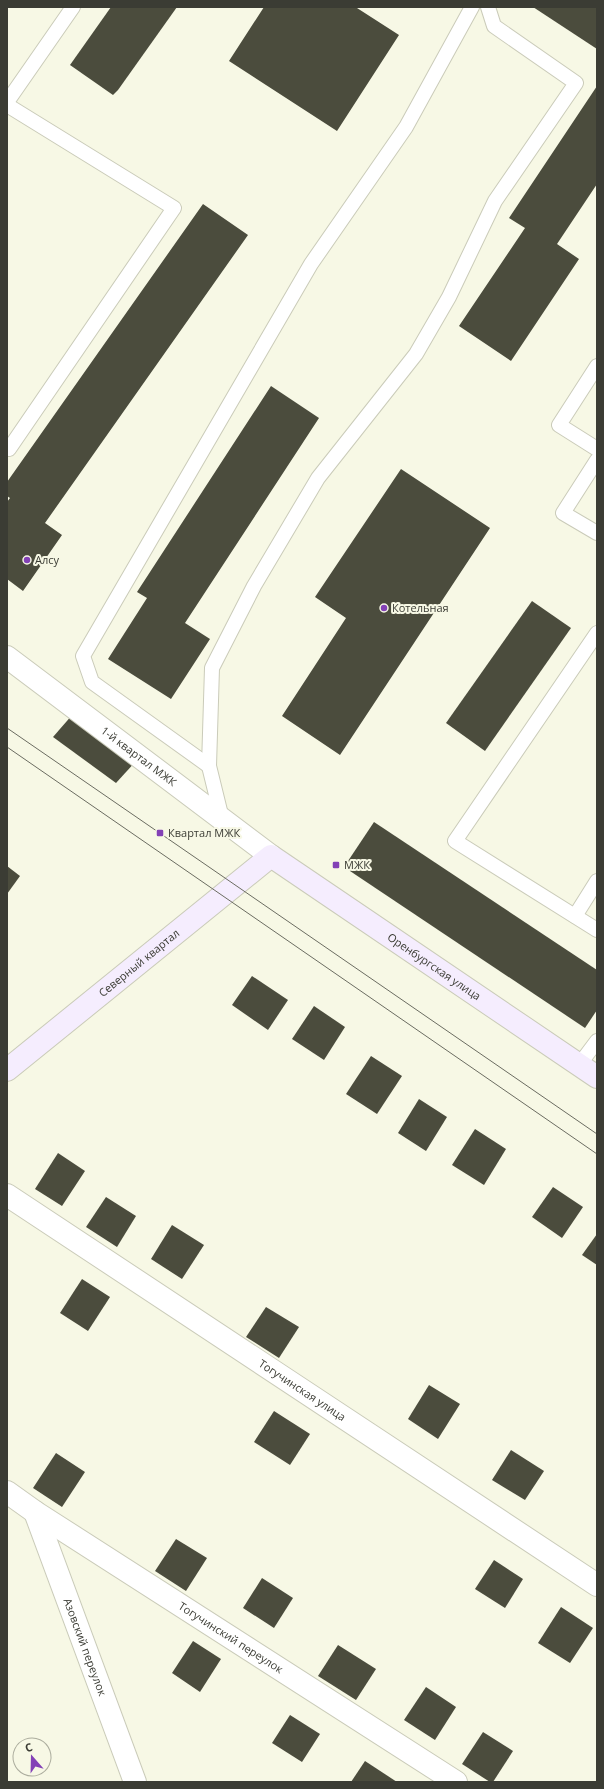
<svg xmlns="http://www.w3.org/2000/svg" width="604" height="1789" viewBox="0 0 604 1789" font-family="'Open Sans',sans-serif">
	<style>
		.building { fill: #4b4c3d }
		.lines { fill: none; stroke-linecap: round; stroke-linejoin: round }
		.lane-casing { stroke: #cacbb9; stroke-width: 16 }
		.street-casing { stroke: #cacbb9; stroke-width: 24 }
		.secondary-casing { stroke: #cacbb9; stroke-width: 24 }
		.lane { stroke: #fff; stroke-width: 14 }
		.street { stroke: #fff; stroke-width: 22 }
		.secondary { stroke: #f5edfe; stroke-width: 22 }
		.tram { stroke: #6b6c61; stroke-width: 1 }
		.poi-dot { fill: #8341b6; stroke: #f7f8e5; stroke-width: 1.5 }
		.labels { text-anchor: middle; stroke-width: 4; stroke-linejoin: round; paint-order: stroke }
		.poi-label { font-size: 11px; fill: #3b3c34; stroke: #f7f8e5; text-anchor: start }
		.street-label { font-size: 11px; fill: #3b3c34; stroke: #f7f8e5 }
	</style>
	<rect width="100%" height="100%" fill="#f7f8e5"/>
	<g class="building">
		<polygon points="111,7 177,7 118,90 113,95 70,65"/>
		<polygon points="264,7 358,7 357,8 399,35 337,131 229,61"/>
		<polygon points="533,7 597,7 597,49"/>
		<polygon points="597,86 597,184 557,244 579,259 511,361 459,326 525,228 509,218"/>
		<polygon points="203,204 248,235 45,523 62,535 23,591 7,579 7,502 10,498 7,496 7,482"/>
		<polygon points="271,386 319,418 185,623 210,639 171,699 108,659 147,598 137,592"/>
		<polygon points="401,469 490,528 340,755 282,716 346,618 315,597"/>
		<polygon points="532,601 571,628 485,751 446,723"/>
		<polygon points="73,714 137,760 116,783 53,737"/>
		<polygon points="374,822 597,970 597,1010 585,1028 344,867"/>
		<polygon points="7,866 20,876 7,894"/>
		<polygon points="252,976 288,1000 268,1030 232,1005"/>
		<polygon points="314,1006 345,1027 324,1060 292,1039"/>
		<polygon points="371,1056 402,1076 377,1114 346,1094"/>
		<polygon points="419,1099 447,1117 426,1151 398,1133"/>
		<polygon points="475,1129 506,1149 484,1185 452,1165"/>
		<polygon points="58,1153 85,1171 62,1206 35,1189"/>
		<polygon points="553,1187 583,1207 562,1238 532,1217"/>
		<polygon points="106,1197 136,1216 117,1247 86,1227"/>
		<polygon points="172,1225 204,1245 182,1279 151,1259"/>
		<polygon points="597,1234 597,1265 582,1255"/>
		<polygon points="82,1279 110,1297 88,1331 60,1313"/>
		<polygon points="266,1307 299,1327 279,1358 246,1337"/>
		<polygon points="429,1385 460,1404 438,1439 408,1419"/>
		<polygon points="274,1411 310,1434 290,1465 254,1442"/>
		<polygon points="511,1450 544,1471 525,1500 492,1480"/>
		<polygon points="56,1453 85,1472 62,1507 33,1488"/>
		<polygon points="176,1539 207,1558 186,1591 155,1571"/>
		<polygon points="494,1560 523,1579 505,1608 475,1589"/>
		<polygon points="262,1578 293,1598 274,1628 243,1608"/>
		<polygon points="561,1607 593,1628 570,1663 538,1643"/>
		<polygon points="193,1641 221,1659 200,1692 172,1673"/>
		<polygon points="338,1645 376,1669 356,1700 318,1676"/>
		<polygon points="426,1687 456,1707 435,1740 404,1720"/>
		<polygon points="290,1715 320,1734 302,1762 272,1743"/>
		<polygon points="483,1732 513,1751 493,1782 490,1782 462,1764"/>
		<polygon points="365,1761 397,1782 351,1782"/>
	</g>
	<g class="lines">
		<g class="lane-casing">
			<g id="lane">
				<polyline points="7,102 73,7"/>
				<polyline points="7,105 174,208 9,449"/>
				<polyline points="597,366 559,425 597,449"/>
				<polyline points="597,460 563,513 597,533"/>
				<polyline points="597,633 455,841 597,930"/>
				<polyline points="209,766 92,682 83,656 311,264 406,127 472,7"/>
				<polyline points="222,819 209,766 212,668 254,586 318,478 416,354 449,297 495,201 576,83 494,26 488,7"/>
				<polyline points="575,916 597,881"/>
				<polyline points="579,1065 597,1041"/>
			</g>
		</g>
		<g class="street-casing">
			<g id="street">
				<path id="s1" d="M7 657 271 856"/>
				<path id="s2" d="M7 1195 597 1585"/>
				<path id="s3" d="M7 1492 35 1512 456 1782"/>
				<path id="s4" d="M35 1512 135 1782"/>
			</g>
		</g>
		<g class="secondary-casing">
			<g id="secondary">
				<path id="s5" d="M7 1070 271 856 597 1077"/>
			</g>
		</g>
		<use href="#lane" class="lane"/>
		<use href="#street" class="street"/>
		<use href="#secondary" class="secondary"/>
		<g class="tram">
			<polyline points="7,728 597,1134"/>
			<polyline points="7,747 597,1154"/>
		</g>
	</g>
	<g class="poi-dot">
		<circle cx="27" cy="560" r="4"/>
		<circle cx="384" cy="608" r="4"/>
		<rect x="156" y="829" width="8" height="8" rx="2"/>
		<rect x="332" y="861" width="8" height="8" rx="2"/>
	</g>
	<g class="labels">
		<g class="poi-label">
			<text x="35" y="564">Алсу</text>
			<text x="392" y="612">Котельная</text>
			<text x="168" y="837">Квартал МЖК</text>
			<text x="344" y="869">МЖК</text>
		</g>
		<g class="street-label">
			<text dy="4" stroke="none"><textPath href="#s1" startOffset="165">1-й квартал МЖК</textPath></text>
			<text dy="4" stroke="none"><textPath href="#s5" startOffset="170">Северный квартал</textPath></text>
			<text dy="4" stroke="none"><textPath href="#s5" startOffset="537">Оренбургская улица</textPath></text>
			<text dy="4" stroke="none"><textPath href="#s2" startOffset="354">Тогучинская улица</textPath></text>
			<text dy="4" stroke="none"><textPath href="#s3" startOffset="267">Тогучинский переулок</textPath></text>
			<text dy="4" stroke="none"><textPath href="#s4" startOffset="144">Азовский переулок</textPath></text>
		</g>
	</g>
	<rect width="604" height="1789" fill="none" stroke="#3b3c34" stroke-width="16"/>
	<g transform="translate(32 1757) rotate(340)"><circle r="19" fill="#f7f8e5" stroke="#acad9e"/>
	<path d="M0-3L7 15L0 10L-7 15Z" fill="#8341b6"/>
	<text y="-6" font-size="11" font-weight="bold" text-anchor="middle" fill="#3b3c34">С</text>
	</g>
</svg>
